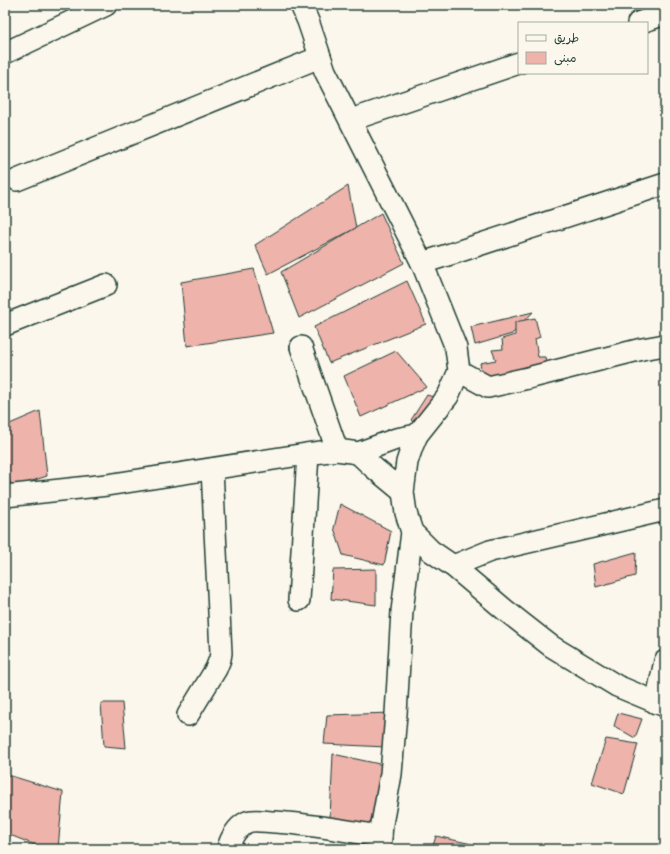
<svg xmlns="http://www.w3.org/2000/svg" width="670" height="854" viewBox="0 0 670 854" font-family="Delius,'Playpen Sans Arabic',sans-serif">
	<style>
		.building { fill: #eeb3ab; stroke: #1f3d34 }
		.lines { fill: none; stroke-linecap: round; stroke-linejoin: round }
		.minor-casing { stroke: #1f3d34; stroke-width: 24 }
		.minor { stroke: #fbf7ec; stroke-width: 21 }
	</style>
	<rect width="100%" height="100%" fill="#fbf7ec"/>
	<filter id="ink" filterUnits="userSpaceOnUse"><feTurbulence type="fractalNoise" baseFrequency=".025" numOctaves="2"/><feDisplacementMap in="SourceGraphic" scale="8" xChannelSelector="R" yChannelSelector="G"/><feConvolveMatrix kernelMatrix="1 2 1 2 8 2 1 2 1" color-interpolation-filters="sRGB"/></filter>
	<g filter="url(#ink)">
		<g class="building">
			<polygon points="348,186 356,228 268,274 255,245"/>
			<polygon points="381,213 404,263 299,318 281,272"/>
			<polygon points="254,269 273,333 187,346 181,282"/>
			<polygon points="407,281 426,324 329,363 314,327"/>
			<polygon points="533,312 512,334 475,345 471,327"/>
			<polygon points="535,318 540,337 535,339 538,357 545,357 547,368 501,378 482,375 480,363 496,360 492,350 503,349 502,339 515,335 515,322"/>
			<polygon points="396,351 427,387 361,417 344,376"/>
			<polygon points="427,395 439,399 418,427 411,420"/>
			<polygon points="40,411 47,476 11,488 5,458 5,426"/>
			<polygon points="340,504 391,531 384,565 343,555 334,528"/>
			<polygon points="636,552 635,576 596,587 593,564"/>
			<polygon points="376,569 376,605 331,599 333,570"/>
			<polygon points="101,703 122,703 126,748 104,746"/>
			<polygon points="392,713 386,747 324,744 327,715"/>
			<polygon points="618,713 642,719 635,738 614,726"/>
			<polygon points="606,739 638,744 624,794 592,783"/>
			<polygon points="333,754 384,765 378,832 330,818"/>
			<polygon points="5,774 63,792 58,849 45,849 5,833"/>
			<polygon points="436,836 494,849 432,849"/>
			<polygon points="526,848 576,848 526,849"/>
		</g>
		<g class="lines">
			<g class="minor-casing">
				<g id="minor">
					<polyline points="301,5 308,21 325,71 422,263"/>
					<polyline points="638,23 665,14"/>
					<polyline points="5,53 106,5"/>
					<polyline points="351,120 519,63"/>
					<polyline points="17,180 320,57"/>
					<polyline points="665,184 457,252 422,263 456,348 459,371 448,396 417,435 412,447 407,462 403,492 406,513 412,532 431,551 453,566 505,610 551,646 617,686 665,706"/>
					<polyline points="5,325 106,285"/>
					<polyline points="301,347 337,450"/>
					<polyline points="459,371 488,387 528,378 642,349 665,345"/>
					<polyline points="358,453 374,468 403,492"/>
					<polyline points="5,496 107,485 306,454 337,450 358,453 396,439 417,435"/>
					<polyline points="453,566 490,551 665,510"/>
					<polyline points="299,600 308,454"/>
					<polyline points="656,703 665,661"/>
					<polyline points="188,715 216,669 220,659 221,653 212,469"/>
					<path d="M228 849C230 839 237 827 247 822 254 819 267 822 275 822 310 824 346 831 381 836"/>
					<polyline points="380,849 382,824 391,774 396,714 402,611 412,532"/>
				</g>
			</g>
			<use href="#minor" class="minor"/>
		</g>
	</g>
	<rect width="670" height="854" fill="none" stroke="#fbf7ec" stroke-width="20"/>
	<rect x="10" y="10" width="650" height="834" fill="none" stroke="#1f3d34" stroke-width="1.5" filter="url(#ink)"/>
	<rect x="518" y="22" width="130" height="52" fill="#fbf7ec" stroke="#a3ada2"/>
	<rect x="526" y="35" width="20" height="6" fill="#fbf7ec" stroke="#a3ada2"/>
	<text x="554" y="42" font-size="12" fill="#1f3d34">طريق</text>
	<rect x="526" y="52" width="20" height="12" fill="#eeb3ab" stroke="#a3ada2"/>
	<text x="554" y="62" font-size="12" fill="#1f3d34">مبنى</text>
</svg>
